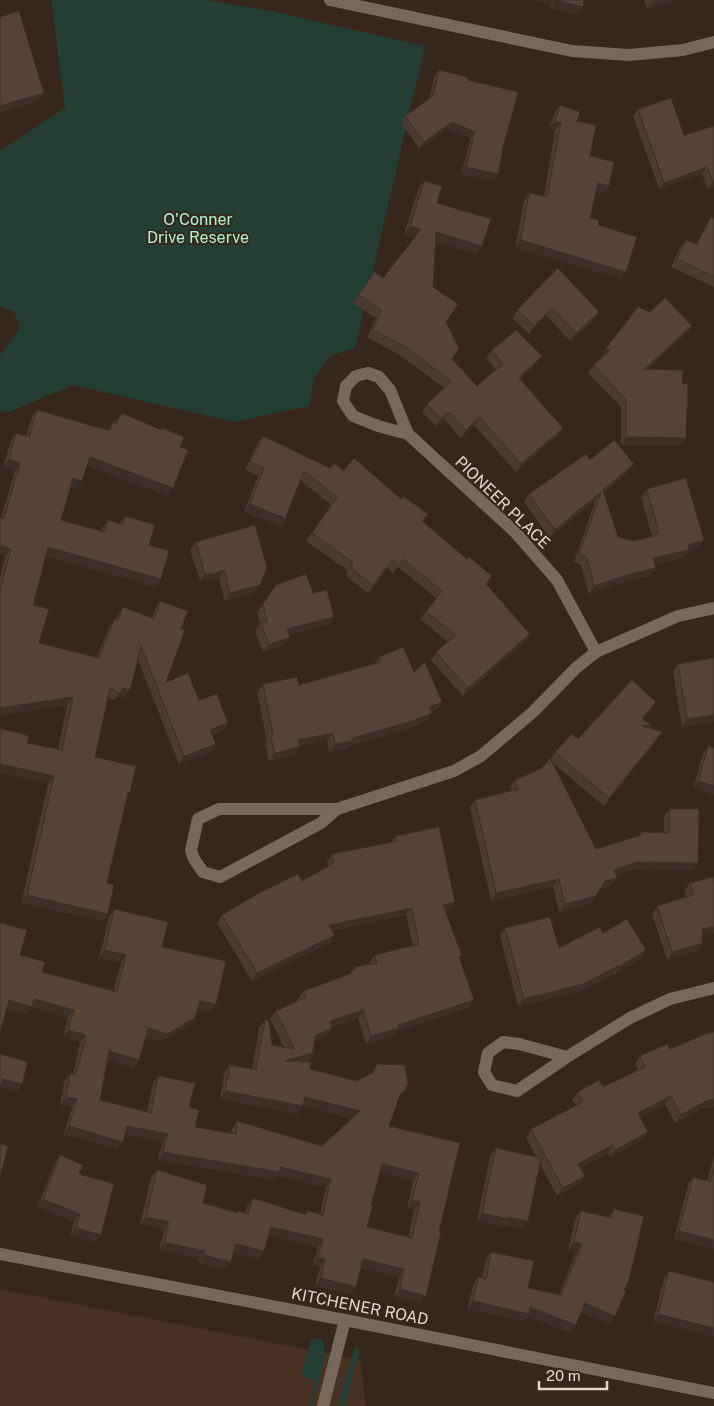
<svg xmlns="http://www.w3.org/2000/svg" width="714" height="1406" viewBox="0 0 714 1406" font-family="'Public Sans',sans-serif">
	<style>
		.built { fill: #463122 }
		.green { fill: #243e33 }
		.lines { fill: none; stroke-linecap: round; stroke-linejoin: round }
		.minor { stroke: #78685c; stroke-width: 12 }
		.wall { fill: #4a3a30; fill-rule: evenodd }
		.shaded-wall { fill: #3c2f27 }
		.building { fill: #564338; stroke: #3c2f27; fill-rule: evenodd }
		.labels { text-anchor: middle; stroke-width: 4; stroke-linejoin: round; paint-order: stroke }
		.park-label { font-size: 16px; fill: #a8f7d4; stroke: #37261b }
		.street-label { font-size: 16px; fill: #e1d6cf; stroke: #37261b }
	</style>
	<rect width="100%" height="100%" fill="#37261b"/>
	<polygon class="built" points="0,1289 360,1360 366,1406 0,1406"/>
	<g class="green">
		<polygon points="51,0 207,0 271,11 425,46 355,348 330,356 314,378 309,406 234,422 73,385 9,412 0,411 0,355 20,328 14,311 0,307 0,151 65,108"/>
		<path d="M311 1339H322C330 1354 317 1390 312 1406H309L316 1380 301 1376Z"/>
		<polygon points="355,1346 360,1350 345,1406 338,1406"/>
	</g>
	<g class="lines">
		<g class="minor">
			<polyline points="330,0 572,51 629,55 683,50 714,42"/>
			<polyline points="408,434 378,426 353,416 343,401 346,386 356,376 368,373 379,377 390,390 408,434 515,532 557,580 596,652"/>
			<polyline points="337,809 321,823 220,877 203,872 194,859 191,850 198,819 219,809 337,809 454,771 481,756 533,712 576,668 596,652 678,616 714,608"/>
			<polyline points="567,1057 519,1044 503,1042 488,1053 484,1072 492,1085 517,1091 567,1057 630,1018 670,999 714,988"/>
			<polyline points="0,1254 345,1320 714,1393"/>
			<polyline points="323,1406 345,1320"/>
		</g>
	</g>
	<g class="wall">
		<polygon points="532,0 584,0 577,15 549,8 551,4"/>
		<polygon points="644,0 676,0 647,9"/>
		<polygon points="439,70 468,80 503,148 498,174 494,181 461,174 471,138 447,129 419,149 401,122 405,116 429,99 434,77"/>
		<polygon points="560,105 577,121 604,193 596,191 590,218 598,225 626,272 621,279 515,248 524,201 529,193 544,196 555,130 549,128 555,112"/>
		<polygon points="638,109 684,135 714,126 714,187 708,189 702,174 659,189 633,116"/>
		<polygon points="424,181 437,203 477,254 436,242 433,287 446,322 452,359 477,386 496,370 486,358 492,350 536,364 520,380 563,428 557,436 516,472 474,425 461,438 444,419 436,426 422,412 427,404 444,388 401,356 367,337 376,318 353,303 374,272 383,278 415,237 404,234 418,189"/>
		<polygon points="711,217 714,219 714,287 671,267 680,248 686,240 696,244 706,225"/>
		<polygon points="558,268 594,320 570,341 546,315 529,334 512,318 517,310"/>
		<polygon points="650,312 692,326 686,334 647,369 681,445 621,445 621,407 588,373 594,365 602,357 600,356"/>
		<polygon points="37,410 108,430 113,422 115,423 122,413 180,447 168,496 87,466 77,489 70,487 61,520 101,532 102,528 108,520 120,524 125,516 149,545 156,587 46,556 33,605 39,643 97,657 109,627 114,619 116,619 118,615 123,607 152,618 155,609 160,601 181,629 166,682 199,700 222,731 212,735 216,744 210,752 179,764 138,660 125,698 118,696 114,700 108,698 95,757 127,798 107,883 102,921 21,903 48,784 27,743 58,749 67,705 0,715 0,577 5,557 1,517 15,471 3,467 11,441 16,433 26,436 32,417"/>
		<polygon points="263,436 330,468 343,471 423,521 486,584 530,634 525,642 463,696 431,660 436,652 448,642 420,619 436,598 398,567 393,573 387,568 368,593 347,577 347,570 306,541 331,505 300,480 282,527 244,512 258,476 245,470 257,444"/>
		<polygon points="590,460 628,472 604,493 618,537 633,541 652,536 641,497 647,489 704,540 698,548 689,551 684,558 655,565 650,576 624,582 589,594 581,565 574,562 596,499 550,538 524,502 529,494"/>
		<polygon points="196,542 254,593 225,601 219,578 207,581 200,581 190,550"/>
		<polygon points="276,585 313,593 328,625 289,635 290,637 284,645 263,652 255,631 260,624 257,612"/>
		<polygon points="379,657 414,672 442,702 437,710 431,712 432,713 426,721 408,729 349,746 347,749 329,752 327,740 300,746 300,747 295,755 269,761 265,744 267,741 257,692 263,684 299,685 374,664"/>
		<polygon points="678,664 714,722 682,727 673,672"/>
		<polygon points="651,710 643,719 651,725 649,728 657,740 604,806 553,763 596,849 639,836 641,832 664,832 664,817 670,809 698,863 693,871 632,870 616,875 611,886 600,889 590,904 559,912 553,887 491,901 470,807 475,800 511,790 510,787 515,780 542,768 551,759 555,752 578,739"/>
		<polygon points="708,746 714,748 714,795 693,788 703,754"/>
		<path d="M396 836 455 902 450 910 446 911 460 959 474 1000 468 1008 397 1031 393 1036 366 1044 358 1018 332 1027 327 1036 314 1042 310 1060 304 1062 310 1069 356 1081 370 1075 377 1064 399 1098 389 1126 460 1143 439 1231 426 1296 420 1303 394 1297 399 1277 361 1268 351 1294 315 1286 320 1267 313 1265 318 1247 268 1235 259 1259 233 1252 225 1270 198 1263 199 1259 159 1250 164 1230 140 1224 151 1177 157 1170 203 1203 237 1212 245 1213 247 1206 253 1198 305 1214 307 1211 320 1214 326 1187 277 1176 274 1180 157 1160 163 1142 125 1134 117 1149 64 1134 72 1107 60 1105 64 1082 70 1074 73 1075 80 1042 63 1037 68 1018 31 1007 26 1014 7 1009 20 955 42 972 113 992 121 963 99 958 109 917 114 909 162 947 216 1004 211 1012 198 1009 195 1018 190 1025 161 1041 146 1037 139 1060 133 1068 107 1060 100 1100 147 1112 153 1083 158 1076 189 1107 195 1127 231 1133 232 1129 237 1121 322 1146 352 1119 303 1105 298 1114 220 1099 224 1073 230 1065 252 1069 259 1028 265 1020 272 1045 284 1047 270 1019 276 1011 299 1000 298 999 304 991 349 974 355 967 370 964 369 963 375 955 413 946 406 915 332 931 330 943 252 981 217 923 222 915 264 891 302 881 328 866 327 862 332 854 392 842ZM380 1172 413 1181 407 1208 414 1210 408 1237 367 1227 371 1205Z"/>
		<polygon points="690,883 714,933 703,936 697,951 667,959 652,914 657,906 686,897 684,891"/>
		<polygon points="505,928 559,948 603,933 646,950 641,958 614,975 613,974 577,992 518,1006 500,936"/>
		<polygon points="714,1032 714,1107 703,1108 675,1123 665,1104 640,1117 648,1132 642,1140 610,1157 608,1153 580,1168 585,1176 579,1184 557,1196 540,1164 528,1221 523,1229 503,1225 502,1227 477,1221 490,1156 496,1148 536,1157 526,1137 531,1129 576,1106 572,1100 578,1092 603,1087 638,1070 635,1064 640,1056 670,1049"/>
		<polygon points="60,1155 95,1242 70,1236 74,1222 37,1207 55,1163"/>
		<polygon points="714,1156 714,1249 674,1239 688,1185 693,1177 707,1181"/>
		<polygon points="614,1209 624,1290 615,1316 610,1324 581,1312 576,1325 570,1333 527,1316 524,1321 467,1309 473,1285 478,1277 482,1278 486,1259 491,1252 528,1288 559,1295 576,1252 568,1250 575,1219 581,1211 609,1217"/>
		<polygon points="669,1271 714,1282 653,1322 664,1278"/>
	</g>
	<g class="shaded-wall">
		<polygon points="532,0 553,0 551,4"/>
		<polygon points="555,0 583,7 577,15 549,8"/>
		<polygon points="656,0 676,0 647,9 653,1"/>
		<polygon points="44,93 38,101 0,113 0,106"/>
		<polygon points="555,121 561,123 555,130 549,128"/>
		<polygon points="452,122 475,132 471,138 447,129 419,149 424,142"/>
		<polygon points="466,167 498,174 494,181 461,174"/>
		<polygon points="707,167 702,174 659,189 664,183"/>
		<polygon points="713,182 714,182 714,187 708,189"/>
		<polygon points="598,183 609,186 604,193 593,191"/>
		<polygon points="410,226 421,229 415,237 404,234"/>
		<polygon points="436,232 482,246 477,254 431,240"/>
		<polygon points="521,240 626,272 621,279 515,248"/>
		<polygon points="552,308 546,315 529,334 534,326"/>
		<polygon points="599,312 594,320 570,341 576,333"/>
		<polygon points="692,326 686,334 638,377 644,369"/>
		<polygon points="606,348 610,350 604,358 600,356"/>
		<polygon points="542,356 536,364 514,386 519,378"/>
		<polygon points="449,412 444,419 436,426 441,418"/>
		<polygon points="480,417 474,425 461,438 466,430"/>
		<polygon points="563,428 557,436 516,472 521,464"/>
		<polygon points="626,437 686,438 681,445 621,445"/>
		<polygon points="90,457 173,488 168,496 84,465"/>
		<polygon points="9,459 20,463 15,471 3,467"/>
		<polygon points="634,464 628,472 600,496 603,490"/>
		<polygon points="73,478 82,481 77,489 67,486"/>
		<polygon points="601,492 596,499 550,538 555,530"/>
		<polygon points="250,504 287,519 282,527 244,512"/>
		<polygon points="704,540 698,548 689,551 684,558 648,566 653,558 688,545"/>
		<polygon points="0,545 11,549 5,557 0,555"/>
		<polygon points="48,547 161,579 156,587 43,555"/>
		<polygon points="656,568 650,576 624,582 589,594 594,586 630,574"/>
		<polygon points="224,570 219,578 207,581 200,581 205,574"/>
		<polygon points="260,585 254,593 225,601 230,593"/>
		<polygon points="334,617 328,625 281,637 287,629"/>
		<polygon points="530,634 525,642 463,696 468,688"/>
		<polygon points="290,637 284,645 263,652 269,645"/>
		<polygon points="123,688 130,690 125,698 118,696 114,700"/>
		<polygon points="73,697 67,705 0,715 0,708"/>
		<polygon points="442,702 437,710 424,715 429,707"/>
		<polygon points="656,702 651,710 636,726 642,718"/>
		<polygon points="432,713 426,721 408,729 349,746 347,749 329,752 335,744"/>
		<polygon points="714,715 714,722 682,727 687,719"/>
		<polygon points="228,723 222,731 205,738 210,730"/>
		<polygon points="662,732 657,740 604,806 609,798"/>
		<polygon points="333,733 327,740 293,747 298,740"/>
		<polygon points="216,744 210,752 179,764 184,756"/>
		<polygon points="300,747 295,755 269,761 275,753"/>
		<polygon points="0,764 54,776 48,784 0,773"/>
		<polygon points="698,781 714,786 714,795 693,788"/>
		<polygon points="637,862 698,863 693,871 632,870 609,878 614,870"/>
		<polygon points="617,878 611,886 600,889 605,881"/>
		<polygon points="559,879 553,887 491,901 496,893"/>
		<polygon points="27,895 108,914 102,921 21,903"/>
		<polygon points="596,896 590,904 559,912 565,904"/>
		<polygon points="455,902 450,910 438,913 443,905"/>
		<polygon points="412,908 406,915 323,933 329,925"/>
		<polygon points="714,927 714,933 697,937 702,929"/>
		<polygon points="335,935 330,943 252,981 257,973"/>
		<polygon points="703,943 697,951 667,959 672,952"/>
		<polygon points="105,950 126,955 121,963 99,958"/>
		<polygon points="646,950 641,958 614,975 619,967"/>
		<polygon points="618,966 613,974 577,992 518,1006 524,999"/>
		<polygon points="34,999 74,1010 68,1018 31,1007 26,1014 4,1008 9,1000"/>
		<polygon points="474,1000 468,1008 397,1031 393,1036 366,1044 371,1036 398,1025"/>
		<polygon points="200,1001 216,1004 211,1012 195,1008"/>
		<polygon points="363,1010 358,1018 324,1029 330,1021"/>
		<polygon points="195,1018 190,1025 161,1041 143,1036 148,1028"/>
		<polygon points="332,1028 327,1036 310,1044 315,1036"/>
		<polygon points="68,1030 86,1035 80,1042 63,1037"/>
		<polygon points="109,1051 139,1060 133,1068 104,1059"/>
		<polygon points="316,1052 310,1060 279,1069 285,1061"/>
		<polygon points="3,1079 22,1084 17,1092 0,1087"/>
		<polygon points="225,1091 303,1106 298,1114 220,1099"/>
		<polygon points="671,1096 665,1104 632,1120 638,1113"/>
		<polygon points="66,1097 77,1099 72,1107 60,1105"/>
		<polygon points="305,1097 360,1111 355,1119 299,1104"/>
		<polygon points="714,1099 714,1107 703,1108 675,1123 681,1115 708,1100"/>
		<polygon points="69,1126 123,1142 117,1149 64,1134"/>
		<polygon points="127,1126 168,1134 163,1142 122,1134"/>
		<polygon points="648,1132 642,1140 610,1157 615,1150"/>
		<polygon points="613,1145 608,1153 573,1172 578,1164"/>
		<polygon points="163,1152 280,1167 331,1179 326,1187 277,1176 274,1180 157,1160"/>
		<polygon points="382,1164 419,1173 413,1181 376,1172"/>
		<polygon points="585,1176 579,1184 557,1196 563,1188"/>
		<polygon points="43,1199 80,1214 74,1222 37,1207"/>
		<polygon points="412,1200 420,1202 414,1210 407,1208"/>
		<polygon points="482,1213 508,1217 528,1221 523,1229 503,1225 502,1227 477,1221"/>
		<polygon points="146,1217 169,1222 164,1230 140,1224"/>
		<polygon points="271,1227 323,1239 318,1247 265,1235"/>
		<polygon points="76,1228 101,1235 95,1242 70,1236"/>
		<polygon points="679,1231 714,1240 714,1249 674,1239"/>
		<polygon points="164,1242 205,1251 199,1259 159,1250"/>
		<polygon points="574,1242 582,1244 576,1252 568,1250"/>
		<polygon points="236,1244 264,1251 259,1259 230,1251"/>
		<polygon points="204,1255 231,1262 225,1270 198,1263"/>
		<polygon points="318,1257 325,1259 320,1267 313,1265"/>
		<polygon points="363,1259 404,1269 399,1277 358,1267"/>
		<polygon points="321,1278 356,1287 351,1294 315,1286"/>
		<polygon points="400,1289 426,1296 420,1303 394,1297"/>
		<polygon points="473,1301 530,1307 576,1325 570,1333 527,1316 524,1321 467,1309"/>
		<polygon points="585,1303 615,1316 610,1324 579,1311"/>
		<polygon points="658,1314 714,1328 714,1337 653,1322"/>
	</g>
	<g class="building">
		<polygon points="555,0 584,0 583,7"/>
		<polygon points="19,11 44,93 0,106 0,17"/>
		<polygon points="439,70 468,77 468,80 518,92 503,148 498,174 466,167 475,132 452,122 424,142 405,116 433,96"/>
		<polygon points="671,98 684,135 714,126 714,182 713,182 707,167 664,183 638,109"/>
		<polygon points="560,105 580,112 577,121 596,125 590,156 614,162 609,186 598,183 590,218 599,220 598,225 637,237 626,272 521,240 529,193 547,197 561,123 555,121"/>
		<polygon points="424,181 442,186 437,203 491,219 482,246 436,232 433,287 458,304 446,322 459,349 452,359 477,386 503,364 492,350 516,330 542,356 519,378 563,428 521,464 480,417 466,430 449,412 441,418 427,404 451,381 407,348 373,330 381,310 359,295 374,272 383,278 421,229 410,226"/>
		<polygon points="711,217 714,219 714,277 677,259 686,240 697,244"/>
		<polygon points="558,268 599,312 576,333 552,308 534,326 517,310"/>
		<polygon points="665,298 692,326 644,369 683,370 682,384 688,384 686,438 626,437 626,400 594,365 610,350 606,348 638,307 650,312"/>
		<polygon points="37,410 110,431 113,422 117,424 122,413 161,430 162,428 184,437 180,447 188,450 173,488 90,457 82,481 73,478 61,520 104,532 108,520 123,525 125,516 155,525 149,545 169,551 161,579 48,547 33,605 49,609 39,643 99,658 114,619 118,620 123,607 154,619 160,601 188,611 181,629 185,630 166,682 188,673 199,700 217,694 228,723 210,730 216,744 184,756 141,646 130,690 123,688 120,693 110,688 95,757 136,766 130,793 128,792 107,883 114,885 108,914 27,895 54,776 0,764 0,728 29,736 27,743 62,750 73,697 0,708 0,590 11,549 0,545 0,517 4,518 20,463 9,459 16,433 29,437"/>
		<polygon points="263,436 330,468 334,463 343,471 354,458 401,499 403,496 428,514 422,521 467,559 469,557 492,576 486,584 530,634 468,688 436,652 456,635 426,612 442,591 403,559 398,565 392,560 373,585 352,569 352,562 312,533 337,497 304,471 286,516 287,519 250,504 264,468 250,462"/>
		<polygon points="614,440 634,464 603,490 618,537 633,541 654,536 654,535 659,533 647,489 686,478 704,540 688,545 689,550 653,558 656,568 630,574 594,586 587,557 579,554 601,492 555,530 529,494 586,454 590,460"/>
		<polygon points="255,525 267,567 260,585 230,593 224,570 213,574 205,574 196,542"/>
		<polygon points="306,574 313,593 327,590 334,617 287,629 290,637 269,645 261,623 267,621 263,604 276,585"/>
		<polygon points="403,647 414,672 425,662 442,702 429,707 432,713 413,721 352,738 353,741 335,744 333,733 298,740 300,747 275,753 271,736 273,735 263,684 297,677 299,685 381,662 379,657"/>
		<polygon points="714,658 714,715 687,719 678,664"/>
		<polygon points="632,680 656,702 642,718 651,725 642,726 662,732 609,798 555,752 572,734 578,739"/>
		<polygon points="708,746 714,748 714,786 698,781"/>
		<polygon points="550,758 596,849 641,835 641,832 669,833 670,809 699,809 698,863 637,862 614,870 617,878 605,881 596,896 565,904 559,879 496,893 475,800 518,789 515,780 542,768"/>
		<path d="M439 827 455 902 443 905 462 956 459 957 474 1000 398 1025 399 1028 371 1036 363 1010 330 1021 332 1028 315 1036 313 1052H316L285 1061 311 1062 310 1069 356 1081 373 1073 377 1064 405 1065 408 1084 404 1092 401 1093 389 1126 460 1143 439 1231 441 1232 426 1296 400 1289 404 1269 363 1259 356 1287 321 1278 325 1259 318 1257 323 1239 271 1227 264 1251 236 1244 231 1262 204 1255 205 1251 164 1242 169 1222 146 1217 157 1170 207 1185 203 1203 237 1213 238 1211 248 1214 253 1198 306 1215 307 1211 323 1215 331 1179 280 1167V1172L163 1152 168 1134 127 1126 123 1142 69 1126 77 1099 66 1097 70 1074 76 1075 86 1035 68 1030 74 1010 34 999 32 1007 9 1000 0 1033V923L27 930 20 955 45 962 42 972 117 992 126 955 105 950 114 909 168 922 162 947 226 961 216 1004 200 1001 195 1018 167 1034 148 1028 139 1060 109 1051 100 1100 151 1113 158 1076 195 1083 189 1107 199 1110 195 1127 236 1134 237 1121 322 1146 360 1111 305 1097 303 1106 225 1091 230 1065 256 1070 265 1020 269 1021 272 1045 294 1049 276 1011 306 997 304 991 352 973V970L355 969V967L377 963 375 955 419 944 412 908 329 925 335 935 257 973 222 915 264 890V891L298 874 302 881 334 863 332 854 398 841 396 836ZM382 1164 419 1173 412 1200 420 1202 412 1238 367 1227 373 1205H371Z"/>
		<polygon points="713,877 714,881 714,927 702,929 703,943 672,952 657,906 693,895 690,883"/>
		<polygon points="550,917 559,948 600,927 603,933 627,919 646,950 619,967 618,966 583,984 524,999 505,928"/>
		<polygon points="714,1032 714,1099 708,1100 681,1115 671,1096 638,1113 648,1132 615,1150 613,1145 578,1164 585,1176 563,1188 531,1129 583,1102 578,1092 599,1080 603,1087 645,1067 640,1056 667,1044 670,1049 708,1033"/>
		<polygon points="0,1054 28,1062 22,1084 3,1079 0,1089"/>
		<polygon points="0,1144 8,1146 1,1174 0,1174"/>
		<polygon points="496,1148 541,1158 528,1221 508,1217 508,1219 482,1213"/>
		<polygon points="60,1155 83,1165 79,1174 114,1184 101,1235 76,1228 80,1214 43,1199"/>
		<polygon points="714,1168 714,1240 679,1231 693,1177 710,1182"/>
		<polygon points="614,1209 644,1216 629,1280 624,1290 626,1291 615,1316 585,1303 576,1325 530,1307 529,1314 473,1301 478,1277 486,1279 491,1252 534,1261 528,1288 561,1295 582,1244 574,1242 581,1211 612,1218"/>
		<polygon points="669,1271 714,1282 714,1328 658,1314"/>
	</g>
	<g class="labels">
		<g class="park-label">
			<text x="198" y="225">O'Conner<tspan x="198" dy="18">Drive Reserve</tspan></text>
		</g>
		<g class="street-label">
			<text transform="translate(503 502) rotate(44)" y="6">PIONEER PLACE</text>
			<text transform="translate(360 1306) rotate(11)" y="6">KITCHENER ROAD</text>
		</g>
	</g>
	<path d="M539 1381v8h68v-8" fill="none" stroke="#e1d6cf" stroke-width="2.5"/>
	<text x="546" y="1381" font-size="15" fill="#e1d6cf" stroke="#37261b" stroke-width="4" paint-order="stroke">20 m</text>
</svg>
